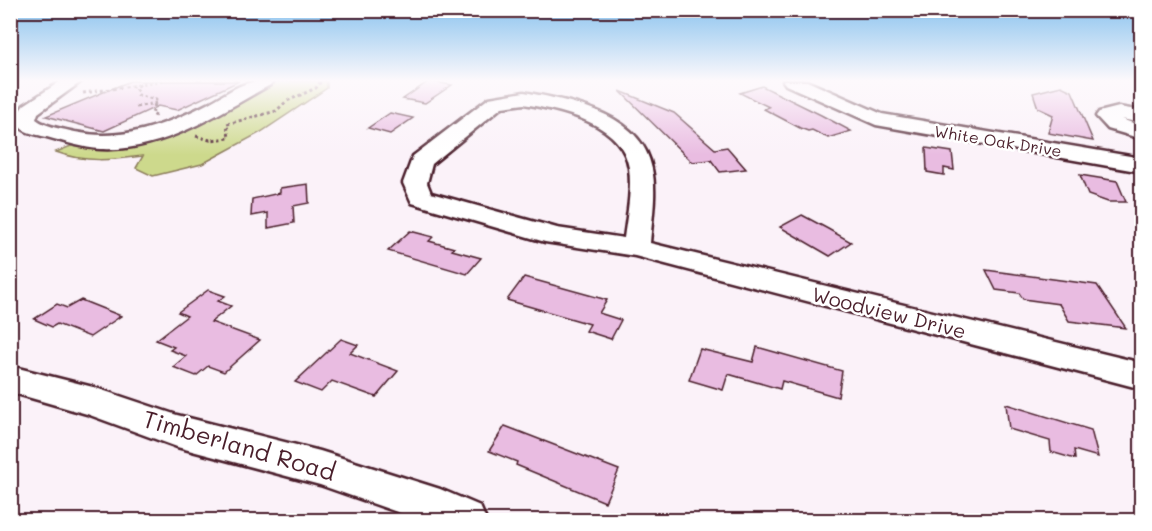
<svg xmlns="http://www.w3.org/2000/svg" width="1152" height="531" viewBox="0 0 1152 531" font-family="Mali,sans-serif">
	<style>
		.green { fill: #cdd98c; stroke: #8c7c5c; stroke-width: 1.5 }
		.building { fill: #e9bce1; stroke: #4a1f2b; stroke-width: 1.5 }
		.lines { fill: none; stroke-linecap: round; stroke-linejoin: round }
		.minor-casing { stroke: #4a1f2b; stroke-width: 5 }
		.path { stroke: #4a1f2b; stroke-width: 3; stroke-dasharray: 3 3; stroke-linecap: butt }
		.minor { fill: #fff; fill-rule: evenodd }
		.labels { text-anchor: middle; stroke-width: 5; stroke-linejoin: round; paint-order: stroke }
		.far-street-label { font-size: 16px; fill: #4a1f2b; stroke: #fff }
		.street-label { font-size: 20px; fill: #4a1f2b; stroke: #fff }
		.near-street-label { font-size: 24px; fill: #4a1f2b; stroke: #fff }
	</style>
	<rect width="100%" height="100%" fill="#fbf2f9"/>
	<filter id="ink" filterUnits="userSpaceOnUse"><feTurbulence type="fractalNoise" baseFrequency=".0167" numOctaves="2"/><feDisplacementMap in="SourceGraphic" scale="12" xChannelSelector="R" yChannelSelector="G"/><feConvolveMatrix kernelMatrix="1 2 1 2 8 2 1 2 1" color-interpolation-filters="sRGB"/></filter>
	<g filter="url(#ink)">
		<path class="green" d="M272 81H327V88L261 132 202 164 153 176 136 168 143 156C112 160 86 163 56 152L71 146 93 148 177 129Z"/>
		<g class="building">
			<polygon points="130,81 239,81 177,110 158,106 104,131 46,116"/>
			<polygon points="429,81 452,85 425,103 403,99"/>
			<polygon points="762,86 821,115 851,131 828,138 812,130 808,131 800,128 764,109 769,107 740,93"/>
			<polygon points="1061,86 1072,91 1093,141 1048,133 1053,115 1038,108 1033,93"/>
			<polygon points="620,91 674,113 715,149 727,147 746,169 720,172 711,160 692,162"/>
			<polygon points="390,113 413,118 390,134 368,128"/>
			<polygon points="926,148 952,152 954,170 944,168 944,175 927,172"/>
			<polygon points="1080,175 1117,181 1126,202 1108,202 1088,195"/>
			<polygon points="308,184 309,203 293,206 294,223 268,228 268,213 251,216 252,199 280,193 280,188"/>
			<polygon points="802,215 828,229 851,242 830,256 780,227"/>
			<polygon points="410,231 433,237 429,241 454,248 452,250 481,258 467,274 388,251"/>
			<polygon points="986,270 1097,285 1126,328 1069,321 1059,304 1023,299 1019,293 996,290"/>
			<polygon points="524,277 607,300 599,313 621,320 611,339 586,331 590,324 507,300"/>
			<polygon points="208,290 225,296 218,301 231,306 211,322 260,340 224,372 208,366 196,376 173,367 186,356 170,350 174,347 156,340 187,316 178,312"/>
			<polygon points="81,300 121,316 90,337 57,324 52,327 34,319 57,304 67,308"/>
			<polygon points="341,339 358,345 350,353 398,371 376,397 332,381 321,392 295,382"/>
			<polygon points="757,347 842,371 838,397 782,381 780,389 728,374 723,390 689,380 700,349 753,362"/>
			<polygon points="1006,404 1091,430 1098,457 1074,450 1075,459 1051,452 1050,441 1009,429"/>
			<polygon points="505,426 619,470 605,502 516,465 517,462 489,451"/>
		</g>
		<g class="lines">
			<g class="minor-casing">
				<g id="minor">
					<path d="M61 81H82L38 113 36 119C46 127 63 129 75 132 124 142 166 125 209 103 233 90 244 79 273 81L270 85C219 113 162 152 101 149 83 148 65 142 47 137 34 134 17 132 15 117L24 105Z"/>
					<polygon points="783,81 807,81 882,114 1142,158 1142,172 876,125 786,85"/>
					<path d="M524 92C570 101 642 113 652 169 657 192 652 219 650 243L1142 363V389L635 256 545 242 412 203 403 183 413 156 489 98ZM524 104C562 111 622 122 629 168 632 190 627 216 624 238L557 228 431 193 427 183 432 164 502 107Z"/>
					<polygon points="1119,107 1142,111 1142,123 1121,119 1142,126 1142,139 1108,129 1096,116 1099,112"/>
					<polygon points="10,366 93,387 177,415 320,451 440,489 480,506 486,520 420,520 320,485 177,447 87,414 10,392"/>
				</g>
			</g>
			<g class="path">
				<polyline points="145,81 136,87 138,95 156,100 152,114 156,116"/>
				<polyline points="83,93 166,81"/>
				<polyline points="136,107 156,103"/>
				<polyline points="196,136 210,140 229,138 227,124 276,111 287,101 316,88 321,81"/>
			</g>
			<use href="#minor" class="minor"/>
		</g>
	</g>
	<linearGradient id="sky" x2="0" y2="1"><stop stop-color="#86c1ee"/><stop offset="0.52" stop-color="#fdf9fc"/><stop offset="1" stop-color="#fdf9fc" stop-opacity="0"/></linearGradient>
	<rect width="1152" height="155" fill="url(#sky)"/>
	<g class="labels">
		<g class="far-street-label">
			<text transform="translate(998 141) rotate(9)" y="6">White Oak Drive</text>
		</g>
		<g class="street-label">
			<text transform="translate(889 313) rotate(14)" y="7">Woodview Drive</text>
		</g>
		<g class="near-street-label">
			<text transform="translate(239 446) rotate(16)" y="8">Timberland Road</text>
		</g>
	</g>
	<rect width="1152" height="531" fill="none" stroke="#fff" stroke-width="36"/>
	<rect x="18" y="18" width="1116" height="495" fill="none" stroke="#4a1f2b" stroke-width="2" filter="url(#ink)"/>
</svg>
